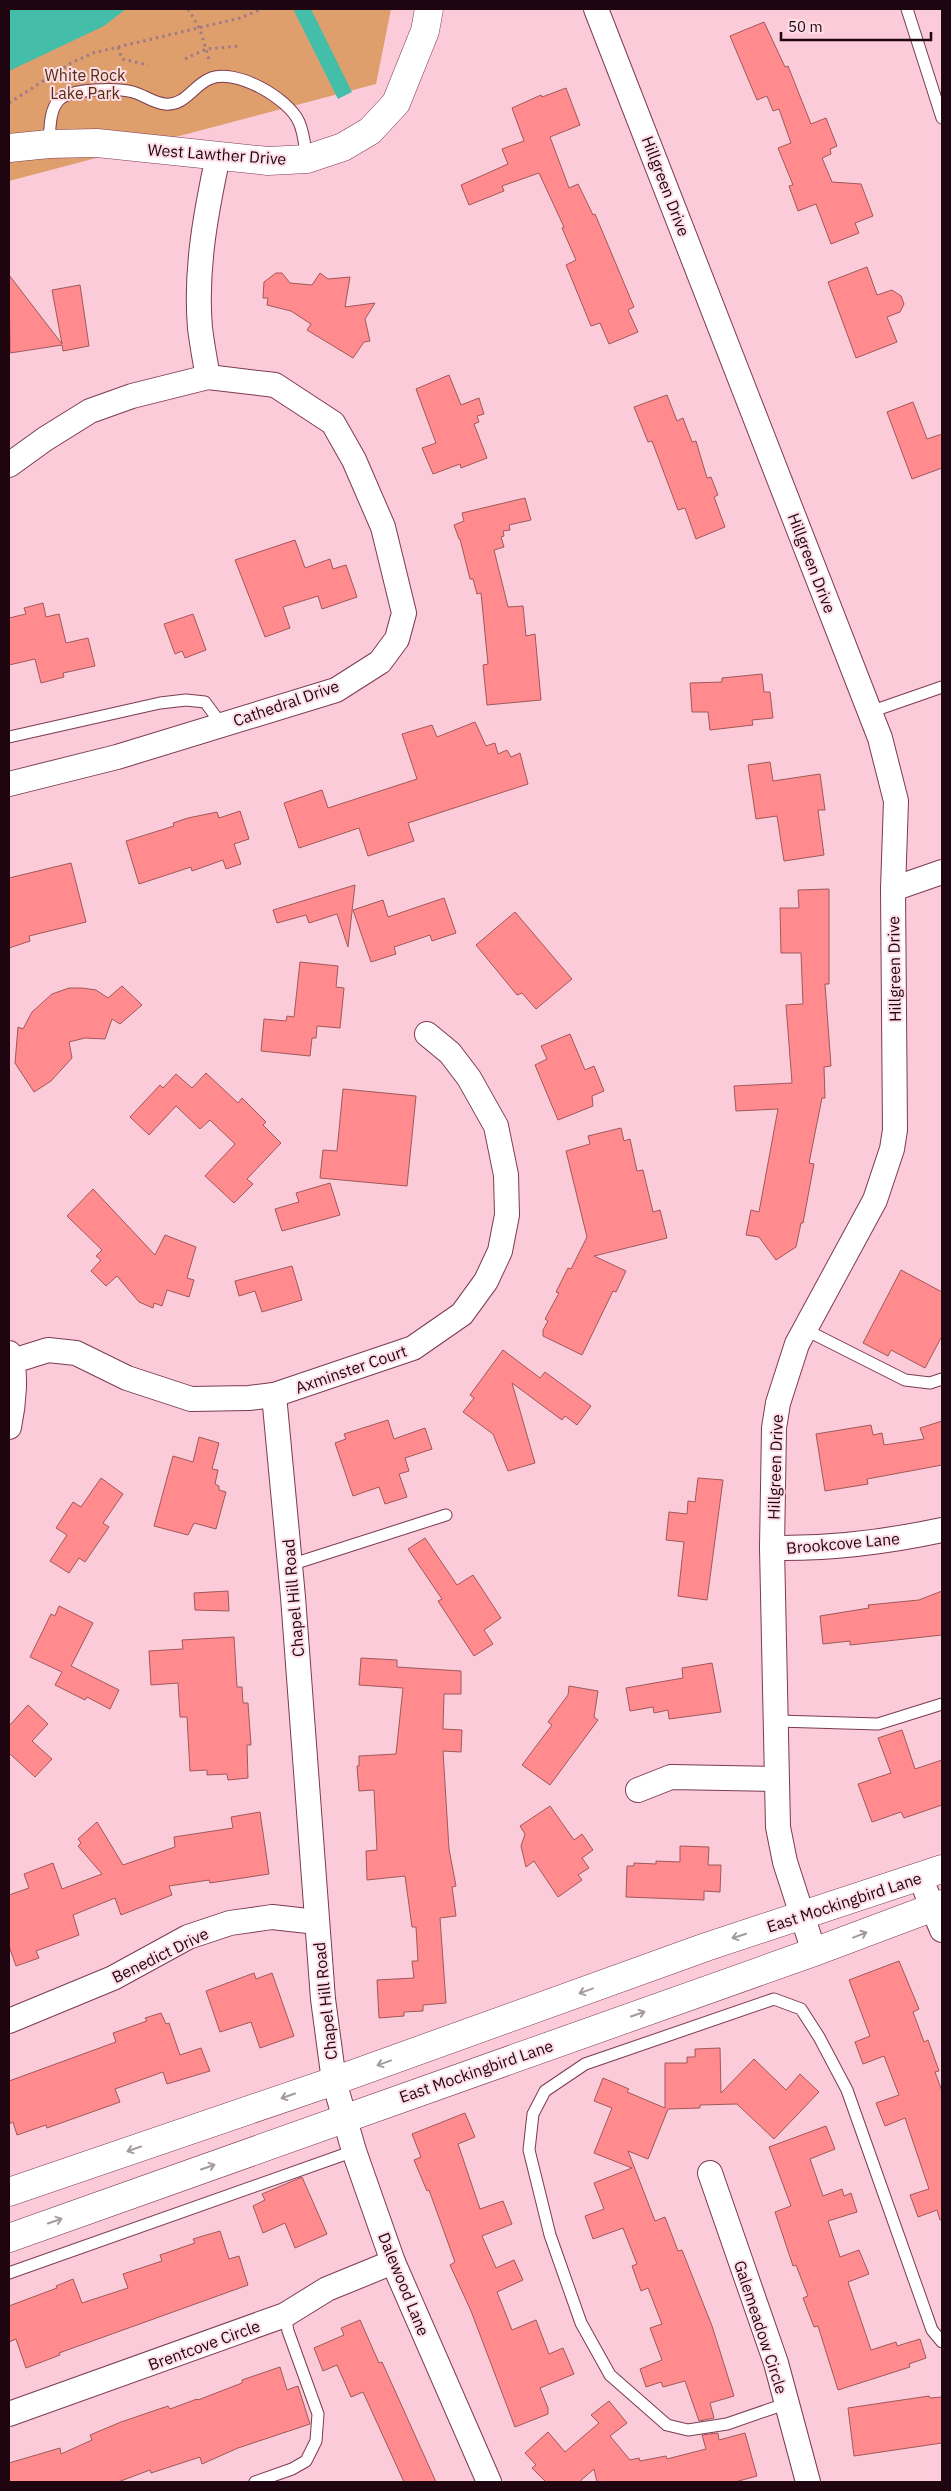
<svg xmlns="http://www.w3.org/2000/svg" width="951" height="2491" viewBox="0 0 951 2491" font-family="'IBM Plex Sans',sans-serif">
	<style>
		.green { fill: #de9f6c }
		.water { fill: #44bea9 }
		.building { fill: #ff8b8e; stroke: #a0585a }
		.lines { fill: none; stroke-linecap: round; stroke-linejoin: round }
		.service-casing { stroke: #7c3b52; stroke-width: 13 }
		.minor-casing { stroke: #7c3b52; stroke-width: 26 }
		.tertiary-casing { stroke: #7c3b52; stroke-width: 29 }
		.secondary-casing { stroke: #7c3b52; stroke-width: 29 }
		.path { stroke: #a17a86; stroke-width: 3; stroke-dasharray: 2.5 4; stroke-linecap: butt }
		.service { stroke: #fff; stroke-width: 11 }
		.minor { stroke: #fff; stroke-width: 24 }
		.tertiary { stroke: #fff; stroke-width: 28 }
		.secondary { stroke: #fff; stroke-width: 28 }
		.oneway { stroke: #a59b9f }
		.labels { text-anchor: middle; stroke-width: 4; stroke-linejoin: round; paint-order: stroke }
		.park-label { font-size: 16px; fill: #532f0f; stroke: #fedde6 }
		.street-label { font-size: 16px; fill: #1f050f; stroke: #fedde6 }
	</style>
	<rect width="100%" height="100%" fill="#fbcbd9"/>
	<polygon class="green" points="9,9 391,9 376,84 9,181"/>
	<g class="water">
		<polygon points="9,9 126,9 104,26 9,71"/>
		<polygon points="293,9 311,9 352,92 338,99"/>
	</g>
	<g class="building">
		<polygon points="764,22 785,67 788,66 811,124 826,118 837,146 830,149 831,154 822,158 832,182 861,184 873,216 855,223 859,233 831,244 816,204 798,211 789,186 793,185 778,148 791,143 779,109 773,111 767,96 757,100 730,36"/>
		<polygon points="566,88 580,125 550,137 569,188 578,184 593,215 595,214 634,307 628,310 638,332 609,344 600,323 591,326 566,265 576,260 562,228 564,227 539,173 502,186 504,191 469,205 461,185 508,164 502,149 524,141 512,108 541,95 542,97"/>
		<polygon points="867,267 877,295 892,290 901,296 904,304 900,312 887,317 897,342 856,358 828,282"/>
		<polygon points="276,273 282,273 290,283 312,285 320,273 328,279 350,277 345,307 375,303 365,319 370,341 364,342 353,358 307,330 311,324 291,311 267,305 268,298 263,298 264,282"/>
		<polygon points="9,275 62,344 52,290 80,285 89,346 63,351 62,345 10,353"/>
		<polygon points="449,375 461,405 479,398 484,414 477,416 479,422 474,424 487,458 461,468 460,464 433,474 422,448 436,443 416,389"/>
		<polygon points="667,395 677,421 683,418 692,442 696,441 707,478 711,477 718,495 714,497 725,527 696,539 685,508 678,510 652,441 648,442 634,407"/>
		<polygon points="913,402 927,439 942,434 942,468 912,479 887,412"/>
		<polygon points="525,498 531,520 509,525 510,530 503,531 504,536 501,537 504,547 494,550 508,607 523,606 526,636 535,634 541,700 487,705 483,665 488,664 481,593 477,594 473,579 470,579 460,539 459,539 454,525 464,521 462,513"/>
		<polygon points="295,540 305,568 330,559 333,569 346,565 357,597 322,609 318,596 283,607 290,628 265,637 235,560"/>
		<polygon points="43,603 46,617 59,614 66,643 88,638 95,666 63,673 64,677 41,683 35,659 9,665 9,618 26,614 24,608"/>
		<polygon points="193,614 206,650 185,658 182,651 175,654 164,624"/>
		<polygon points="762,674 764,692 770,692 773,718 752,720 753,725 710,730 708,712 692,712 690,683 722,682 722,678"/>
		<polygon points="475,722 486,746 495,743 498,754 507,750 511,757 520,753 528,784 408,823 414,841 368,856 359,828 299,848 284,803 322,790 328,808 417,779 402,734 432,725 437,737"/>
		<polygon points="770,762 773,781 820,774 825,810 818,810 824,855 784,861 777,816 756,819 748,765"/>
		<polygon points="240,811 249,839 234,844 241,864 226,869 223,860 192,871 191,867 139,884 126,841 174,826 173,823 188,818 217,812 219,818"/>
		<polygon points="71,863 86,922 29,936 30,941 9,948 9,878"/>
		<polygon points="355,885 348,947 337,914 309,923 306,915 277,923 273,910"/>
		<polygon points="829,889 829,984 825,984 831,1066 824,1067 825,1098 822,1098 809,1163 814,1164 803,1223 801,1223 796,1247 776,1260 759,1237 746,1235 751,1210 759,1212 778,1109 736,1111 734,1086 792,1083 786,1005 803,1004 801,953 781,953 780,908 799,908 798,890"/>
		<polygon points="444,898 456,933 432,941 430,935 394,947 396,954 371,962 353,910 383,900 388,917"/>
		<polygon points="515,912 572,979 536,1009 522,993 517,995 476,945"/>
		<polygon points="300,962 338,966 336,987 344,988 340,1028 317,1026 316,1038 312,1038 310,1056 261,1051 264,1019 286,1021 287,1016 294,1017"/>
		<polygon points="122,986 142,1005 120,1024 112,1019 105,1039 85,1038 69,1042 72,1058 51,1081 34,1092 15,1063 18,1027 23,1029 32,1012 52,994 69,988 82,988 96,990 108,998"/>
		<polygon points="570,1034 585,1070 594,1066 604,1091 592,1096 593,1106 558,1120 535,1065 547,1059 541,1046"/>
		<polygon points="206,1073 238,1103 242,1098 266,1122 263,1125 281,1143 247,1179 253,1184 234,1203 205,1176 235,1144 210,1120 200,1129 176,1106 149,1135 130,1117 160,1085 163,1088 176,1074 192,1088"/>
		<polygon points="343,1089 416,1096 407,1186 320,1178 323,1150 337,1151"/>
		<polygon points="621,1128 624,1141 630,1139 637,1171 643,1170 653,1212 660,1210 667,1238 594,1256 626,1271 616,1292 613,1291 582,1355 543,1336 543,1330 548,1321 545,1319 559,1293 556,1292 568,1268 571,1269 587,1237 566,1151 590,1144 588,1136"/>
		<polygon points="330,1183 340,1215 282,1231 275,1209 299,1202 296,1193"/>
		<polygon points="93,1189 155,1255 165,1235 196,1247 187,1278 194,1280 189,1297 167,1290 162,1306 154,1303 153,1308 139,1302 117,1276 106,1286 91,1271 101,1260 96,1256 102,1250 67,1216"/>
		<polygon points="292,1266 302,1300 262,1312 255,1291 239,1296 235,1281"/>
		<polygon points="901,1270 942,1292 942,1336 925,1368 891,1350 888,1356 863,1343"/>
		<polygon points="503,1350 540,1378 545,1372 591,1406 577,1425 565,1416 562,1420 512,1383 535,1463 508,1471 493,1434 463,1412 474,1398 470,1395"/>
		<polygon points="388,1420 394,1439 425,1428 432,1449 405,1458 409,1471 399,1474 407,1497 385,1504 379,1487 353,1496 335,1443 346,1439 344,1434"/>
		<polygon points="942,1421 942,1465 867,1479 868,1484 825,1491 816,1434 871,1425 873,1435 882,1433 884,1445 924,1439 920,1428"/>
		<polygon points="199,1437 219,1443 212,1469 218,1470 215,1484 219,1486 219,1490 226,1492 216,1529 194,1523 188,1535 154,1526 173,1456 193,1462"/>
		<polygon points="101,1478 123,1494 103,1523 109,1527 85,1562 79,1558 69,1573 50,1561 67,1535 56,1528 73,1502 81,1507"/>
		<polygon points="698,1478 723,1480 707,1600 678,1596 684,1542 666,1540 669,1512 687,1514 688,1501 695,1502"/>
		<polygon points="425,1538 457,1585 473,1575 501,1618 484,1630 493,1644 474,1656 438,1601 442,1599 408,1549"/>
		<polygon points="228,1591 229,1611 195,1610 194,1593"/>
		<polygon points="942,1591 942,1635 850,1645 850,1641 823,1644 820,1616 869,1608 868,1605 919,1600"/>
		<polygon points="59,1606 93,1623 71,1666 119,1690 110,1709 87,1697 85,1700 55,1685 62,1672 30,1657 51,1614 55,1616"/>
		<polygon points="234,1637 237,1687 242,1687 243,1703 248,1703 251,1745 247,1745 248,1778 228,1780 227,1774 207,1775 207,1770 190,1771 187,1717 180,1717 178,1683 151,1685 149,1651 183,1649 182,1640"/>
		<polygon points="361,1658 397,1660 397,1667 461,1671 461,1694 444,1694 443,1729 462,1730 461,1752 443,1751 449,1849 456,1886 452,1887 456,1916 440,1918 446,2003 423,2005 423,2011 404,2012 404,2016 379,2018 377,1980 414,1978 412,1961 418,1961 416,1927 412,1927 405,1876 367,1880 366,1851 377,1850 374,1790 359,1791 357,1766 359,1766 359,1756 396,1754 403,1688 359,1685"/>
		<polygon points="712,1663 721,1712 669,1719 668,1710 654,1713 653,1707 630,1711 626,1688 683,1678 682,1668"/>
		<polygon points="569,1686 598,1691 594,1717 598,1720 550,1785 522,1765 552,1725 548,1722 568,1695"/>
		<polygon points="28,1705 48,1724 32,1741 52,1759 35,1777 9,1753 9,1726"/>
		<polygon points="902,1730 915,1769 942,1760 942,1805 904,1818 901,1812 872,1822 858,1784 891,1773 878,1738"/>
		<polygon points="550,1806 574,1840 582,1834 593,1850 582,1858 589,1868 578,1875 582,1880 558,1897 534,1861 526,1867 521,1846 525,1834 520,1826"/>
		<polygon points="260,1812 269,1874 210,1883 209,1880 169,1886 172,1895 121,1915 115,1898 73,1915 79,1935 36,1951 39,1958 16,1966 9,1946 9,1895 29,1888 24,1874 53,1863 62,1889 102,1874 78,1846 81,1843 78,1839 97,1822 123,1865 175,1847 174,1837 233,1828 231,1817"/>
		<polygon points="680,1846 709,1847 708,1865 721,1865 720,1892 704,1891 704,1900 626,1897 627,1866 634,1866 634,1863 656,1864 656,1861 680,1862"/>
		<polygon points="899,1961 919,2009 913,2012 924,2042 928,2040 939,2071 935,2072 942,2091 942,2220 940,2220 937,2210 918,2217 910,2195 929,2189 905,2118 885,2126 876,2103 899,2095 884,2056 863,2064 855,2042 870,2036 849,1980"/>
		<polygon points="254,1973 256,1979 272,1973 294,2036 260,2048 251,2022 220,2032 206,1991"/>
		<polygon points="161,2013 166,2024 169,2023 180,2055 201,2048 210,2071 167,2084 163,2072 115,2089 120,2102 47,2128 46,2125 17,2135 13,2122 9,2124 9,2081 116,2042 113,2033 147,2021 145,2018"/>
		<polygon points="720,2048 721,2093 754,2059 786,2090 800,2074 819,2092 774,2139 737,2104 700,2105 700,2108 668,2109 648,2159 628,2151 655,2221 665,2217 678,2251 682,2250 712,2326 734,2396 710,2403 714,2418 699,2421 685,2381 663,2387 661,2382 646,2387 640,2369 662,2360 650,2328 662,2324 648,2288 641,2291 632,2266 637,2264 623,2228 593,2239 585,2216 604,2209 594,2183 632,2168 594,2153 612,2108 594,2101 603,2078 629,2089 627,2092 665,2108 665,2063 687,2063 687,2057 695,2057 695,2049"/>
		<polygon points="465,2113 475,2137 458,2144 480,2209 503,2201 512,2224 482,2236 496,2268 514,2260 523,2280 497,2292 512,2330 536,2320 549,2354 563,2348 574,2374 540,2388 548,2408 548,2414 515,2427 471,2311 450,2265 455,2262 429,2190 427,2191 414,2160 421,2157 412,2134"/>
		<polygon points="826,2126 835,2149 810,2159 823,2196 842,2189 844,2196 851,2193 857,2212 828,2221 840,2257 859,2250 869,2274 848,2282 871,2350 896,2342 897,2346 920,2339 926,2358 909,2364 910,2367 838,2390 818,2326 814,2327 803,2298 808,2296 796,2265 793,2266 775,2212 791,2206 769,2147"/>
		<polygon points="302,2177 327,2234 295,2248 285,2223 263,2233 253,2206 265,2200 262,2194"/>
		<polygon points="220,2231 229,2259 239,2256 248,2285 59,2353 60,2355 26,2368 16,2339 9,2342 9,2306 57,2288 56,2286 73,2279 82,2303 128,2288 123,2274 162,2261 160,2255 195,2243 193,2239"/>
		<polygon points="360,2320 379,2363 382,2362 436,2482 404,2482 363,2392 351,2397 337,2365 323,2371 314,2348 344,2335 341,2328"/>
		<polygon points="280,2367 287,2390 298,2386 310,2424 238,2448 202,2464 200,2457 151,2473 150,2470 118,2482 9,2482 9,2463 60,2448 61,2454 92,2440 90,2435 121,2422 168,2406 170,2409 197,2399 198,2400 242,2383 242,2380"/>
		<polygon points="929,2396 930,2398 942,2397 942,2443 854,2456 848,2408"/>
		<polygon points="609,2401 627,2423 610,2436 630,2460 639,2458 640,2461 666,2456 667,2459 706,2449 702,2435 718,2433 719,2440 745,2433 757,2476 735,2482 597,2482 594,2469 579,2482 546,2482 532,2468 536,2465 525,2453 548,2432 565,2452 599,2423 591,2415"/>
	</g>
	<g class="lines">
		<g class="service-casing">
			<g id="service">
				<polyline points="907,9 942,118"/>
				<path d="M49 144C50 131 49 110 59 100 71 88 117 88 133 92 144 95 153 103 165 104 185 106 193 86 209 79 235 67 288 98 299 122 304 133 305 148 307 159"/>
				<polyline points="870,712 942,687"/>
				<polyline points="9,737 160,703 186,700 205,702 222,725"/>
				<polyline points="804,1329 905,1380 930,1383 942,1379"/>
				<polyline points="290,1565 446,1515"/>
				<polyline points="778,1721 878,1724 942,1704"/>
				<polyline points="9,2273 354,2151"/>
				<polyline points="785,2404 727,2424 688,2430 667,2425 610,2375 581,2323 550,2235 529,2150 533,2114 545,2091 585,2064 774,1999 801,2009 819,2037 847,2090 932,2330 942,2342"/>
				<polyline points="255,2482 292,2469 306,2461 316,2441 318,2414 288,2331 285,2315"/>
			</g>
		</g>
		<g class="minor-casing">
			<g id="minor">
				<polyline points="596,9 880,738 896,801 893,889 895,1130 892,1149 875,1200 797,1344 778,1403 774,1428 772,1548 778,1827 785,1862 814,1952"/>
				<path d="M208 377C205 361 202 344 200 328 195 270 206 212 218 156"/>
				<polyline points="9,465 45,439 90,411 132,396 208,377 275,385 333,423 354,460 383,527 404,613 397,639 380,662 336,690 117,757 9,784"/>
				<polyline points="893,889 942,872"/>
				<path d="M9 1353C18 1370 13 1408 9 1427"/>
				<polyline points="13,1361 48,1350 76,1353 127,1378 191,1399 249,1398 274,1395 413,1348 462,1314 486,1281 500,1251 507,1215 506,1175 496,1126 469,1078 450,1053 427,1034"/>
				<polyline points="274,1395 293,1597 323,1999 334,2081 354,2151 393,2262 489,2482"/>
				<path d="M772 1548C830 1549 886 1542 942 1530"/>
				<polyline points="638,1790 671,1777 776,1779"/>
				<polyline points="920,1877 942,1930"/>
				<polyline points="9,2021 113,1978 188,1937 230,1923 272,1917 317,1922"/>
				<polyline points="710,2173 776,2363 808,2482"/>
				<polyline points="9,2414 285,2315 327,2289 393,2262"/>
			</g>
		</g>
		<g class="tertiary-casing">
			<polyline id="tertiary" points="9,148 49,144 97,143 268,161 307,159 343,147 370,131 396,103 425,31 429,9"/>
		</g>
		<g class="secondary-casing">
			<g id="secondary">
				<polyline points="9,2192 334,2081 706,1947 942,1869"/>
				<polyline points="9,2238 814,1952 942,1904"/>
			</g>
		</g>
		<g class="path">
			<polyline points="188,9 200,29 210,63"/>
			<polyline points="118,47 122,59 148,65"/>
			<polyline points="185,59 206,49 240,46"/>
			<polyline points="9,103 71,63 93,53 240,18 262,9"/>
		</g>
		<use href="#service" class="service"/>
		<use href="#minor" class="minor"/>
		<use href="#tertiary" class="tertiary"/>
		<use href="#secondary" class="secondary"/>
	</g>
	<defs><path id="oneway-shaft" d="M-6 0H5M1.5-3L5.5 0L1.5 3" fill="none" stroke-width="1.6" stroke-linecap="round" stroke-linejoin="round" transform="scale(1.25)"/></defs>
	<g class="oneway">
		<use href="#oneway-shaft" transform="translate(860 1935) rotate(-21)"/>
		<use href="#oneway-shaft" transform="translate(739 1936) rotate(162)"/>
		<use href="#oneway-shaft" transform="translate(586 1991) rotate(160)"/>
		<use href="#oneway-shaft" transform="translate(638 2014) rotate(-19)"/>
		<use href="#oneway-shaft" transform="translate(384 2063) rotate(160)"/>
		<use href="#oneway-shaft" transform="translate(288 2096) rotate(161)"/>
		<use href="#oneway-shaft" transform="translate(134 2149) rotate(161)"/>
		<use href="#oneway-shaft" transform="translate(208 2167) rotate(-19)"/>
		<use href="#oneway-shaft" transform="translate(55 2221) rotate(-19)"/>
	</g>
	<g class="labels">
		<g class="park-label">
			<text x="85" y="81">White Rock<tspan x="85" dy="18">Lake Park</tspan></text>
		</g>
		<g class="street-label">
			<text transform="translate(217 154) rotate(4)" y="6">West Lawther Drive</text>
			<text transform="translate(666 186) rotate(69)" y="6">Hillgreen Drive</text>
			<text transform="translate(812 563) rotate(69)" y="6">Hillgreen Drive</text>
			<text transform="translate(286 703) rotate(-19)" y="6">Cathedral Drive</text>
			<text transform="translate(894 969) rotate(-91)" y="6">Hillgreen Drive</text>
			<text transform="translate(351 1369) rotate(-19)" y="6">Axminster Court</text>
			<text transform="translate(775 1467) rotate(-88)" y="6">Hillgreen Drive</text>
			<text transform="translate(843 1543) rotate(-5)" y="6">Brookcove Lane</text>
			<text transform="translate(293 1598) rotate(-95)" y="6">Chapel Hill Road</text>
			<text transform="translate(844 1902) rotate(-18)" y="6">East Mockingbird Lane</text>
			<text transform="translate(160 1955) rotate(-26)" y="6">Benedict Drive</text>
			<text transform="translate(325 2001) rotate(-96)" y="6">Chapel Hill Road</text>
			<text transform="translate(476 2071) rotate(-19)" y="6">East Mockingbird Lane</text>
			<text transform="translate(404 2284) rotate(68)" y="6">Dalewood Lane</text>
			<text transform="translate(761 2327) rotate(72)" y="6">Galemeadow Circle</text>
			<text transform="translate(204 2345) rotate(-20)" y="6">Brentcove Circle</text>
		</g>
	</g>
	<rect width="951" height="2491" fill="none" stroke="#1f050f" stroke-width="20"/>
	<path d="M781 32v8h150v-8" fill="none" stroke="#1f050f" stroke-width="2.5"/>
	<text x="788" y="32" font-size="15" fill="#1f050f" stroke="#fedde6" stroke-width="4" paint-order="stroke">50 m</text>
</svg>
